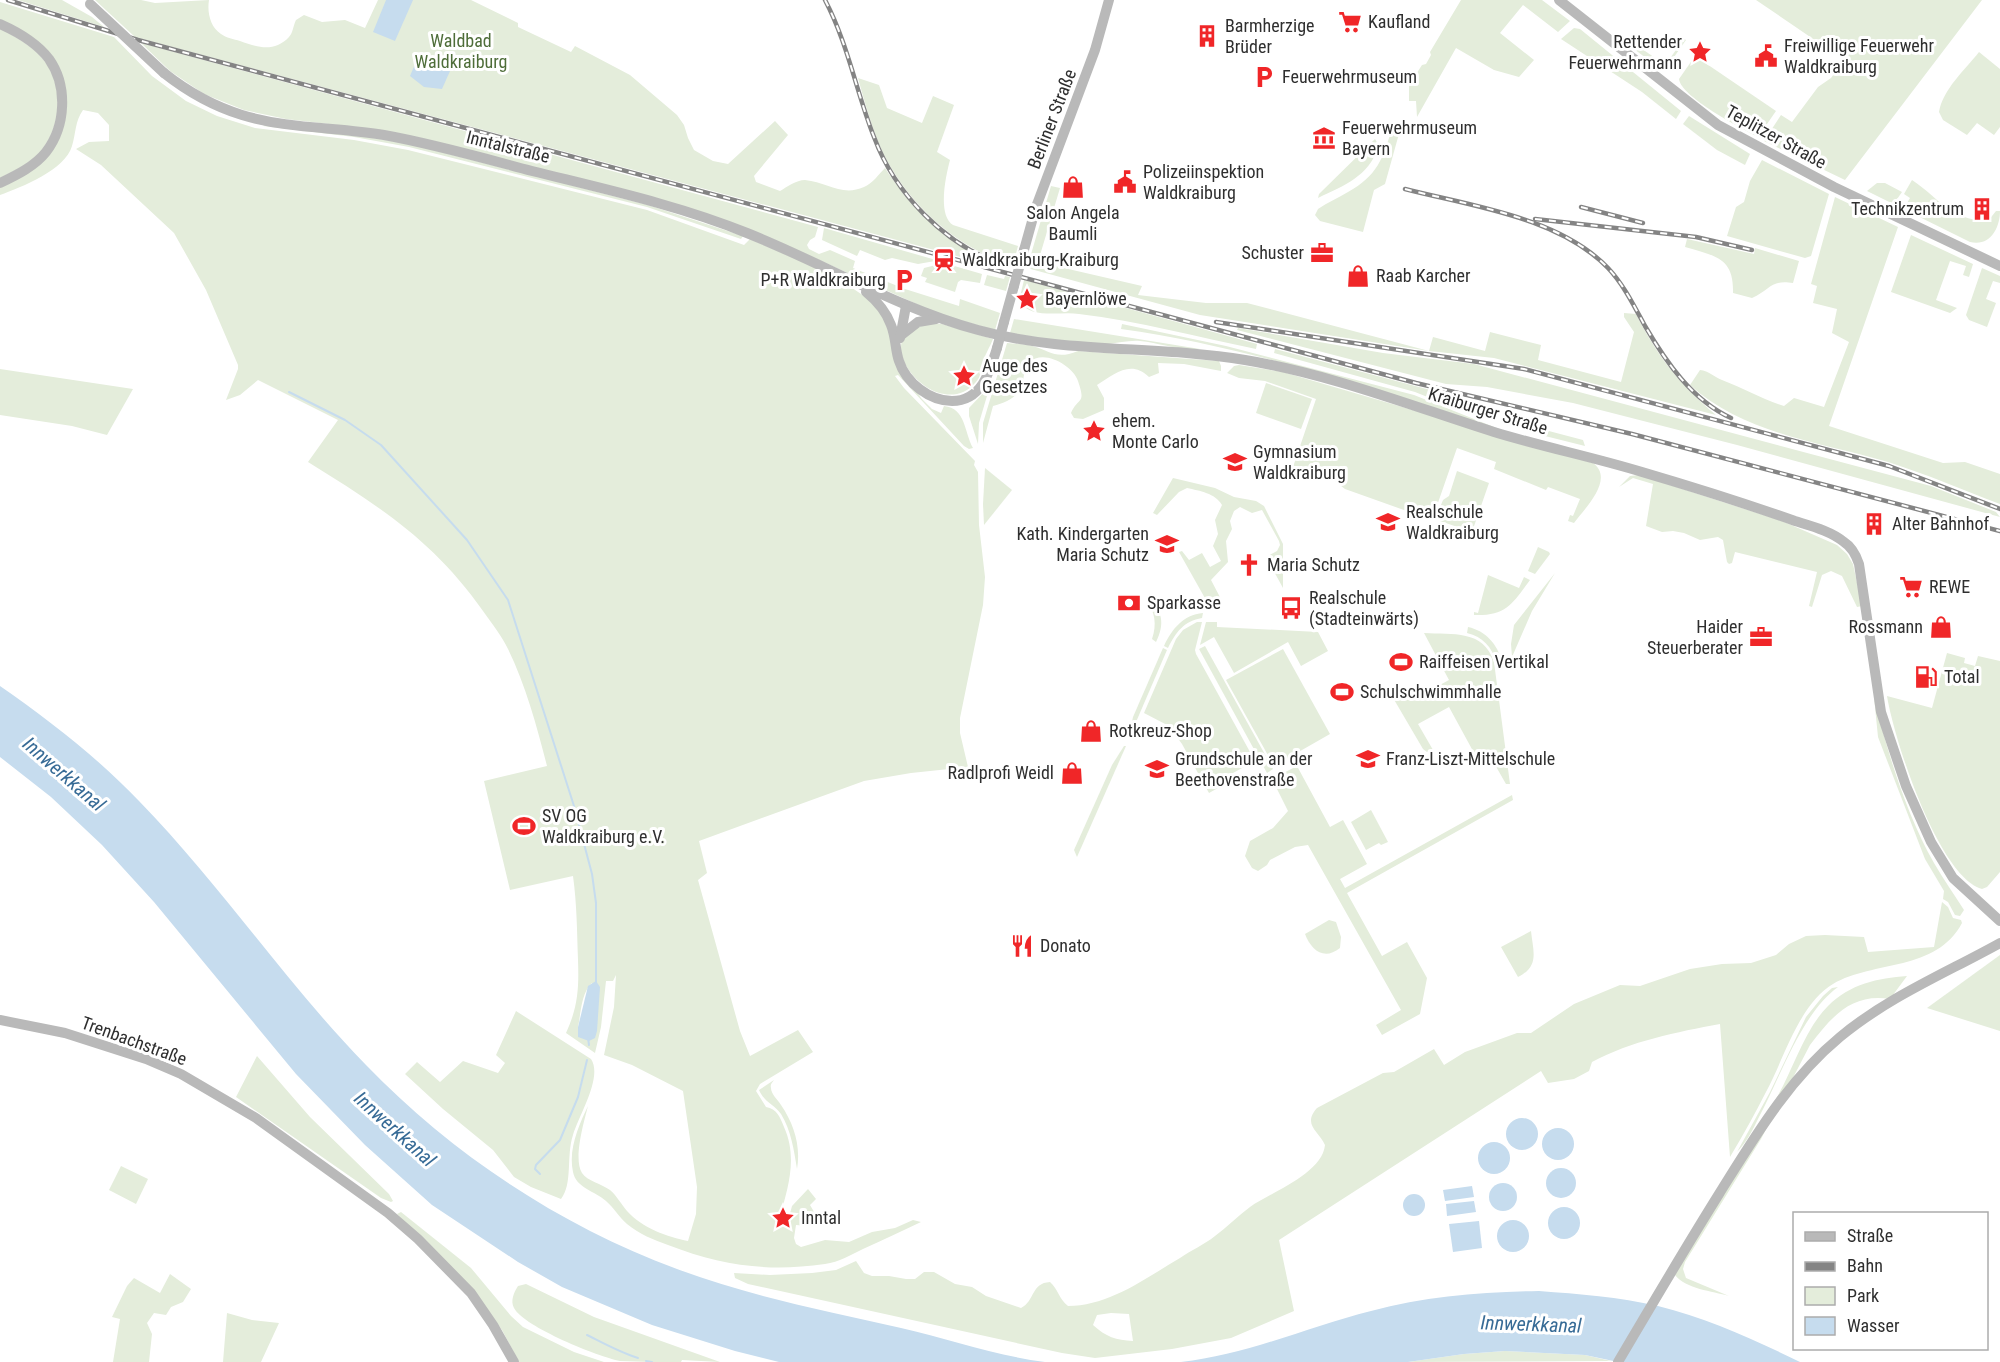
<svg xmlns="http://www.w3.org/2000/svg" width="2000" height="1362" viewBox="0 0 2000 1362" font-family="'Roboto Condensed',sans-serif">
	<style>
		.green { fill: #e4eddb; fill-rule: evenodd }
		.water { fill: #c6dcee }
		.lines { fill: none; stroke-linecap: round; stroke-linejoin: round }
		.stream { stroke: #c6dcee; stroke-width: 2 }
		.secondary { stroke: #b9b9b9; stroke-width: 10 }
		.rail-casing { stroke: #848484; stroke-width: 4.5 }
		.rail { stroke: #fff; stroke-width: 2; stroke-dasharray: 7; stroke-linecap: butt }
		.secondary-bridge { stroke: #b9b9b9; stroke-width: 10 }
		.labels { text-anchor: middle; stroke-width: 6; stroke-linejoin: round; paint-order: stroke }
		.poi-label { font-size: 18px; fill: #2f2f2f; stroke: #fff; text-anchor: start }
		.park-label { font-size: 18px; fill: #4e6d39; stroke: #fff }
		.street-label { font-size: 18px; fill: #2f2f2f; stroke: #fff }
		.water-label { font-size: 20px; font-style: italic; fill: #376b96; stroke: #fff }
	</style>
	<rect width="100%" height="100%" fill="#fff"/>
	<g class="green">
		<polygon points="18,0 62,0 92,17 104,27"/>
		<path d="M95 0H141L155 3 209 0C207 12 210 27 221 34 226 38 234 39 240 41 257 47 274 53 289 37 293 33 293 26 296 20L304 15 322 22 345 20 365 28 378 0H471L518 23V27L571 52 575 46 630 75 677 115 684 125 688 138 694 150 713 161 728 164 775 121 788 135 754 176 756 182 780 191C787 187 796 180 805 180 827 182 842 197 864 187 872 184 879 174 885 168 914 213 950 245 998 267L135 37Z"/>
		<polygon points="1461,0 1542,0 1570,21 1558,32 1523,5 1500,33 1534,60 1519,77 1494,70 1456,48 1417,117 1416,101 1409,101 1409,85 1422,65 1426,64 1431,55 1430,52"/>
		<polygon points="1756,0 1982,0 1845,180 1764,141 1781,115 1792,122 1818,87 1831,78 1844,60"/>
		<path d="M0 2 114 37 152 76 186 101 217 116 255 128 354 140 408 150 647 210 744 245 750 239C782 253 864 285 882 314 897 341 904 372 921 398L932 409 941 413 944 406C966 408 964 432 973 448L969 449 964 446 898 375 895 376 904 388 975 461 974 465 978 472 979 525 985 577 983 605 960 718V733L968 767 911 773 864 781 699 841 707 873 698 880 740 1031 750 1056 798 1030 813 1052 760 1084 756 1091 766 1107C777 1109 780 1117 784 1127 798 1158 788 1188 779 1220L783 1223 788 1221 792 1206 808 1189 816 1199 810 1205 820 1222 808 1226 796 1225 794 1238 796 1244 801 1247 825 1240 849 1242 872 1232 895 1228 913 1220 921 1222C902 1231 883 1240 863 1249 851 1255 839 1262 825 1264 768 1272 722 1266 668 1245 654 1240 639 1234 627 1224 619 1217 614 1208 606 1201 595 1191 576 1188 573 1172 568 1149 579 1125 588 1106 584 1122 573 1159 582 1173 587 1181 602 1184 610 1190 617 1196 621 1204 627 1211 642 1228 668 1237 688 1241L696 1214 697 1187 683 1091 632 1065 604 1055 614 1007 616 975 613 981H606L601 1027 595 1053 566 1033C578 1007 579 988 578 960 577 932 577 905 573 876L510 890 484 781 547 766C537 727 526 686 508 649 502 636 492 624 483 611 434 541 379 506 308 462L338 420 258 380 240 395 226 400 238 369V365L206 290 174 233 101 165 76 149 89 142 109 141V125L98 113 83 110C75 121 76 133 72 146 65 170 22 187 0 195V186L18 178 65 121 67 102 61 73 0 19ZM592 983 597 1018V1031L578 1027C581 1013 581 993 592 983Z"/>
		<path d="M0 28C15 37 31 45 42 58 65 84 62 128 39 153 29 164 14 171 0 178Z"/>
		<polygon points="1574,28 1580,29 1681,111 1676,119 1642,92 1561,39"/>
		<polygon points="1684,39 1686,40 1667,67 1662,70 1630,46 1629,40 1661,62 1664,58 1668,61"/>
		<polygon points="141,43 818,227 815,237 810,240 807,245 809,249 819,254 830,250 855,261 853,268 905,289 959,306 960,299 1000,313 995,330 941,315 768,237 380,130 286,119 244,110 204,94 170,71"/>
		<path d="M1979 52 2000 69V127L1994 135 1977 123 1967 135 1943 120 1939 112C1943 89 1965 70 1979 52Z"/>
		<path d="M1695 56 1776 111 1758 137C1741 128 1681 97 1679 79Z"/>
		<path d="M858 78 879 85 887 108 922 123 933 96 954 105 937 152 950 160C946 175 937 215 953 225L1018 246 1013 265C957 249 909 205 883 153 872 129 865 103 858 78Z"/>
		<polygon points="1689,116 1750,154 1745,165 1717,150 1683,124"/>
		<path d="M1402 123 1385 184 1374 190 1363 232 1320 221 1315 215 1318 209C1328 202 1338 198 1348 192 1377 176 1383 159 1392 128Z"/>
		<polygon points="267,124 355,135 410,144 648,205 743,236 741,239 647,207 409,147 354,137 263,126"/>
		<path d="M1375 139 1379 146C1368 177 1345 185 1318 198L1319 194Z"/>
		<polygon points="1762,160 1829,194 1811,256 1805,258 1727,236 1736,207 1744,202 1750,181"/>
		<path d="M1912 180C1942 200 1947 219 1988 221L1996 211H2000C2000 228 1990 247 1970 242L1867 191 1877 183H1885L1902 192 1895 202 1904 208 1910 198 1904 194Z"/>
		<path d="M1051 186 1060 188 1038 262 1142 286 1138 295 1206 303H1247L1429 351 1433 337 1485 351 1490 332 1541 345 1538 360 1621 382 1634 332 1624 317V313L1636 314C1658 357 1679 384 1716 415L1494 358 1429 351 1200 315 1027 268Z"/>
		<path d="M1835 197 1898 227 1829 426 1943 463 1965 462 2000 474V504C1963 490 1926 474 1888 462 1820 442 1744 434 1690 385L1700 370C1709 371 1714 377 1722 380 1743 388 1762 399 1784 406L1794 398 1824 407 1849 342 1832 333 1837 309 1813 303 1817 286 1811 284Z"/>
		<polygon points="824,228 936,260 935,261 918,264 892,258 885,260 860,250 857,256 822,240"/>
		<polygon points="1911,235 1973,264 1969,277 1963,275 1966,266 1950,261 1936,300 1957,308 1950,313 1891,292"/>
		<path d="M1687 239 1754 254 1755 248 1799 261 1793 283C1771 279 1770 290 1752 298L1733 293C1734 257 1715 256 1685 247Z"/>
		<polygon points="944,263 982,274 980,283 961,280 958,282 955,292 925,282 927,278 921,276 924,268"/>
		<polygon points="1982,268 2000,276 2000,283 1993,281 1986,299 1996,303 1987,327 1969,320 1966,315"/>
		<polygon points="987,275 1004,279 1005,276 1010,277 1006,291 984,285"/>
		<path d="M1024 280 1257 344 1256 349C1197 337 1139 321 1079 314 1060 311 1031 320 1019 301Z"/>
		<path d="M1014 319 1200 349C1180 351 1160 343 1140 341 1129 340 1119 343 1108 344 1076 345 1042 338 1010 333Z"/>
		<path d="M929 323 942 324 993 339C990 347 984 356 982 365 981 371 981 376 976 382 942 422 880 356 908 332 914 328 923 326 929 323Z"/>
		<path d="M1122 324 1226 346 1414 395 1499 429C1375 390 1251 347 1121 329Z"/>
		<polygon points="1238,328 1383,353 1474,364 1931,486 1996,512 2000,517 1737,445 1573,403 1487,387 1446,384 1237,330"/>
		<path d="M1007 343C1015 344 1024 344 1032 346 1051 351 1056 360 1078 351L1219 361 1221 366V371L1184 364 1158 363 1159 373 1149 377C1131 359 1114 374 1097 385L1104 398V410L1083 419 1074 418 1071 413C1079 396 1086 405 1078 381 1073 366 1043 348 1029 363 1025 368 1024 375 1023 381 1020 397 1007 402 993 406L983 443V423Z"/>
		<polygon points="1275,349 1438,392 1435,400 1415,392 1274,353"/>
		<path d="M1239 365 1283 372 1593 463C1615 479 1585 508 1574 523L1568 521 1570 515 1573 516 1580 499 1548 487 1546 490 1494 469 1496 462 1457 448 1432 520 1345 489 1336 482 1293 467 1316 399 1265 381 1239 378 1227 373 1234 366Z"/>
		<polygon points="0,369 133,389 107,435 72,426 0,415"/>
		<polygon points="992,379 979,423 978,444 969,416 969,408 985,391"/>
		<polygon points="1266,383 1312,399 1301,429 1256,413"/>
		<polygon points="1545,430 1583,440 1585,446 1541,435"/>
		<polygon points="985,468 1012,490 984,525 983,504"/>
		<polygon points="1457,471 1489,483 1472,532 1440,521 1444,512 1441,505 1443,500 1449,496"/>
		<polygon points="1639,475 1782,521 1837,545 1847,554 1853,564 1862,606 1857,607 1842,576 1831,571 1822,575 1812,607 1809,606 1817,572 1735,552 1732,563 1729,564 1727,562 1723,540 1718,537 1700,540 1684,533 1673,531 1662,532 1646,526 1653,484 1633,478 1619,487 1630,476"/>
		<path d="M1173 478 1215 488 1234 497 1256 501 1264 506 1283 544V588L1266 557 1277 551 1280 545 1279 541 1262 510 1252 513 1240 507 1234 511 1230 521 1232 529 1226 541 1228 562 1211 580 1222 601 1206 600 1179 552 1182 551 1189 560 1202 553 1210 567 1221 561 1213 546 1218 534 1215 520 1222 505C1215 493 1200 491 1187 488L1179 492 1157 515 1153 513Z"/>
		<polygon points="1538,547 1549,552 1550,554 1535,574 1528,571"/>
		<polygon points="1555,573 1532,611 1512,657 1511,644 1514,625"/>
		<path d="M1488 575 1519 588 1524 577 1530 580C1512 604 1506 616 1474 615V612L1478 613Z"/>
		<path d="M1147 597C1163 610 1165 624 1156 642L1152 639C1157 624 1155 612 1146 599Z"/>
		<path d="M1203 613 1202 618C1184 621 1176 632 1168 648L1164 646C1172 629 1183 615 1203 613Z"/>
		<polygon points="1197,622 1202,622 1195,650 1196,654 1255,761 1233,773 1227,783 1209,793 1182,744 1169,726 1144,713 1176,639 1183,630"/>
		<polygon points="1206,622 1217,622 1217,627 1318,632 1328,651 1301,666 1288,642 1234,673 1214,637 1200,645"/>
		<path d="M1468 627C1486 631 1497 644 1502 661L1496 662C1492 647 1483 637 1467 633Z"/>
		<path d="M1424 633C1453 635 1483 629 1494 662L1510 784H1506L1490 756 1479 762 1449 707 1418 724 1433 750 1427 752 1423 749 1389 691C1413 697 1428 692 1449 680Z"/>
		<polygon points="1205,646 1273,769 1267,773 1199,649"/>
		<polygon points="1163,648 1167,650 1130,736 1129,735 1133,717"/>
		<polygon points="1283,649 1330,734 1274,766 1226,680"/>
		<path d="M1947 653 1965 658 1964 663 1975 666 1978 656 2000 661V872L1987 887 1982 889C1938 876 1894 739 1887 696L1932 708Z"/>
		<path d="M1874 697C1887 751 1906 814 1934 863 1943 879 1954 894 1964 910L1960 916 1955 915 1948 902 1943 899 1944 891 1925 859 1878 737Z"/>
		<polygon points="1124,746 1126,746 1077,857 1074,850 1112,765"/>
		<polygon points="1297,766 1330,827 1343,820 1367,864 1340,879 1345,888 1512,795 1513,800 1347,893 1382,956 1407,942 1427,978 1420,1014 1382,1035 1376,1025 1401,1010 1308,845 1295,847 1270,860 1267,865 1258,871 1252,868 1245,856 1250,841 1273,828 1288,811 1272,779"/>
		<polygon points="1371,810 1388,842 1381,845 1379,843 1366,850 1351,822"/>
		<path d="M1942 902 1948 907 1953 918 1961 920 1962 923C1936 972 1874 960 1833 984 1799 1004 1784 1059 1766 1092 1755 1114 1743 1135 1730 1157L1720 1024C1677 1032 1631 1041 1592 1062L1589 1071 1574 1079 1548 1083 1541 1071 1279 1240 1294 1311 1231 1338 1172 1349 1095 1358 1062 1353 748 1284 735 1278 734 1273 770 1275 812 1273 836 1270 856 1261 864 1273 872 1276H889L906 1279H915L924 1272H934L955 1284 972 1287 986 1296 1021 1308C1035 1301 1031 1283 1050 1282 1058 1289 1059 1299 1068 1306 1109 1306 1146 1278 1180 1258 1191 1250 1204 1245 1215 1236 1227 1227 1238 1216 1250 1207 1271 1192 1322 1174 1325 1145 1319 1131 1302 1125 1317 1108L1383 1073 1394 1072 1434 1049 1444 1065 1465 1052 1517 1033H1531L1574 1004 1620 985 1640 986 1690 969 1722 964 1751 963 1776 955 1789 944 1806 936 1825 935 1864 937 1868 952 1934 947ZM1111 1313 1129 1314 1133 1341C1116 1340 1106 1337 1093 1325L1097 1315Z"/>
		<path d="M1329 920 1336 922 1341 937 1340 948C1324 961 1311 950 1305 934Z"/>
		<path d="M1531 931C1533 951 1540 966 1518 977L1501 947Z"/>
		<polygon points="2000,955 2000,1031 1927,1008"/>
		<path d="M1907 976 1890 999C1852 993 1832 1016 1810 1045L1761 1139 1685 1262 1683 1269 1686 1278 1729 1296C1712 1291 1686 1289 1675 1275 1709 1216 1745 1157 1777 1097 1794 1068 1804 1030 1828 1006 1850 984 1878 978 1907 976Z"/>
		<path d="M1838 987C1801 1014 1781 1076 1759 1117 1753 1129 1747 1142 1737 1152L1770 1092 1806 1017 1823 996 1832 988Z"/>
		<path d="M516 1011 591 1059C603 1077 579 1115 573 1135 566 1156 573 1184 561 1199L531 1187 514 1177 493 1150 443 1109 405 1074 417 1062 440 1082 463 1061 498 1073 505 1063 496 1055Z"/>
		<polygon points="257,1056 310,1117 389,1194 393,1201 391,1202 381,1198 236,1097"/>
		<path d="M774 1080C772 1083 770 1084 771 1088 771 1094 778 1100 781 1105 794 1124 801 1146 797 1169 794 1150 791 1130 781 1114 774 1104 764 1102 759 1090Z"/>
		<polygon points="121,1166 148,1179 136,1204 109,1190"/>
		<polygon points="401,1212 471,1268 511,1316 523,1327 574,1352 604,1362 519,1362 502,1330 489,1312 397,1214"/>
		<polygon points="170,1274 191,1289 183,1302 171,1307 166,1315 154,1313 147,1323 152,1334 149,1362 113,1362 120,1319 112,1317 127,1286 134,1278 160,1293"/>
		<path d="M526 1284 594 1317 720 1362 682 1360 681 1362C662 1362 639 1362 620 1361 599 1357 524 1327 514 1308 510 1301 514 1292 518 1286Z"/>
		<polygon points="227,1313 252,1320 279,1323 261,1362 223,1362"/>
		<polygon points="1505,1351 1585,1355 1611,1361 1408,1362 1464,1354"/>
	</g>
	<g class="water">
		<polygon points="386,0 413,0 395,41 373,32"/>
		<polygon points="418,57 436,59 450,71 442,89 424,87 410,76"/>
		<path d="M0 686C49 720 98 758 139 801 220 884 285 982 366 1065 452 1154 560 1226 677 1269 749 1296 826 1311 901 1328 949 1339 997 1356 1045 1362H779L735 1351 652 1325 562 1287 518 1262 432 1205 365 1145 296 1074 154 902 102 845 51 797 0 757Z"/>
		<polygon points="596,981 600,987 597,1031 595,1038 589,1041 578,1037 578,1027 588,986"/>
		<circle cx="1522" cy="1134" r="16"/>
		<circle cx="1558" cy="1144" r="16"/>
		<circle cx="1494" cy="1158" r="16"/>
		<circle cx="1561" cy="1183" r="15"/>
		<circle cx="1503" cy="1197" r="14"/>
		<polygon points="1472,1186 1474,1197 1445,1201 1443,1190"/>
		<circle cx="1414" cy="1205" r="11"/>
		<polygon points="1474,1201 1476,1212 1447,1216 1446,1204"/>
		<circle cx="1564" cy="1223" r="16"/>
		<circle cx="1513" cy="1236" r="16"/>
		<polygon points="1479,1221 1482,1248 1453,1252 1449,1224"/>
		<path d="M1539 1291C1579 1294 1619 1297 1658 1306 1707 1318 1755 1340 1800 1362H1618L1585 1355 1505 1351 1464 1354 1408 1362H1181C1246 1355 1308 1327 1371 1311 1426 1296 1482 1292 1539 1291Z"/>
	</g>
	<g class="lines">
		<g class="stream">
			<polyline points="289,392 345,420 381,445 467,540 508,600 574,806 592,874 596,903 596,982"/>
			<polyline points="588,1038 589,1045"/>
			<polyline points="540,1174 535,1169 536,1165 560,1140 578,1097 587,1060"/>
			<path d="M587 1335C603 1343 621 1353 638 1358"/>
			<polyline points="646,1361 652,1362"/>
		</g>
		<g class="secondary">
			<polyline points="1559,0 1718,125 1834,187 2000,266"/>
			<path d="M0 24C18 32 37 43 49 59 68 86 66 126 46 152 35 166 17 175 0 183"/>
			<path d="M164 73C188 92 213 106 242 115 288 129 338 127 384 135 434 144 483 158 532 171 604 189 678 205 747 233 825 264 897 308 978 330 1065 354 1157 345 1245 360 1330 374 1412 406 1494 432 1543 447 1593 457 1642 472 1693 487 1744 503 1795 521 1811 526 1831 531 1844 542 1852 547 1856 555 1859 564L1881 712 1906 786 1931 842 1953 878 2000 921"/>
			<polyline points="1024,250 1036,207 1095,50 1109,0"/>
			<path d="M866 292C877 301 886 311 891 325 896 337 895 350 899 361 906 383 930 401 952 401 982 401 990 371 997 348"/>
			<polyline points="1004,322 1014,286"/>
			<polyline points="900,336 918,322 936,319"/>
			<polyline points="900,338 906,306"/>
			<polyline points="0,1020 65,1033 146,1059 181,1074 256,1118 388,1213 418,1239 471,1293 493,1325 514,1362"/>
			<path d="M1618 1362C1651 1306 1684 1250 1719 1194 1754 1138 1788 1080 1840 1037 1888 997 1946 973 2000 943"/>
		</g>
		<g class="rail-casing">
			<g id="rail">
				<polyline points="8,0 138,40 1416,383 1632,434 2000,531"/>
				<path d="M825 0C848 44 856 91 874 137 895 194 945 245 1003 265"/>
				<path d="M1405 189C1471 206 1559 217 1608 268 1624 285 1634 306 1645 326 1666 362 1692 400 1731 418"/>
				<polyline points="1581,207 1643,223"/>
				<polyline points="1535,219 1696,237 1752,250"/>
				<polyline points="1216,322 1524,369 1889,466 2000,509"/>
			</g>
		</g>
		<use href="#rail" class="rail"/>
		<g class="secondary-bridge">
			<polyline points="90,4 164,73"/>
			<polyline points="1014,286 1024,250"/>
			<polyline points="997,348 1004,322"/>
		</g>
	</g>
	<defs>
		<g id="supermarket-bare" transform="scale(1.8)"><path d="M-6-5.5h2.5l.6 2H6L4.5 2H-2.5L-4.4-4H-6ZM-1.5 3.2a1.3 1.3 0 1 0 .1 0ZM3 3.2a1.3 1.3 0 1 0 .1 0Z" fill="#f02628" stroke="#fff" stroke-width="2.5" paint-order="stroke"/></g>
		<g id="building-bare" transform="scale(1.8)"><path d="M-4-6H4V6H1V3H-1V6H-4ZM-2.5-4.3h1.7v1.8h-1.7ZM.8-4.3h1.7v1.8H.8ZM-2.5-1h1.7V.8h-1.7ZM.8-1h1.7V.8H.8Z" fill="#f02628" stroke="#fff" stroke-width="2.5" paint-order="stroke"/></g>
		<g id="sight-bare" transform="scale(1.8)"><path d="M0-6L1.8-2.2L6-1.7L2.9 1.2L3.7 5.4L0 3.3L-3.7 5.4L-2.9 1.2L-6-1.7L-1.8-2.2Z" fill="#f02628" stroke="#fff" stroke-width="2.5" paint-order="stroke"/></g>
		<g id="civic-bare" transform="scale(1.8)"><path d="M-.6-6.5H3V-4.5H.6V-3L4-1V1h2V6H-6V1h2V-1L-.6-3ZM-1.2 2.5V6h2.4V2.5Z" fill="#f02628" stroke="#fff" stroke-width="2.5" paint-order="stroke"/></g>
		<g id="parking-bare" transform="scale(1.8)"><path d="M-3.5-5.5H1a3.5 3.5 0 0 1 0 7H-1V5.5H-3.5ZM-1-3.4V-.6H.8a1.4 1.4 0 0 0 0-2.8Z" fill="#f02628" stroke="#fff" stroke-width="2.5" paint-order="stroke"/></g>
		<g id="museum-bare" transform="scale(1.8)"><path d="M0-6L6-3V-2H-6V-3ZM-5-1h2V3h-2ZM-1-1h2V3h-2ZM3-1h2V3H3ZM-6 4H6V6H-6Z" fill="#f02628" stroke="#fff" stroke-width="2.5" paint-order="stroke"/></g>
		<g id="shop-bare" transform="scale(1.8)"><path d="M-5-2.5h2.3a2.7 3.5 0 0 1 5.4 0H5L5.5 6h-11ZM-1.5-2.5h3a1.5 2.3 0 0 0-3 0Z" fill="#f02628" stroke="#fff" stroke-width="2.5" paint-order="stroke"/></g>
		<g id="office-bare" transform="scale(1.8)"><path d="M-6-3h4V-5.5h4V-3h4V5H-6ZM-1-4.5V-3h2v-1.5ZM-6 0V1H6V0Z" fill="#f02628" stroke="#fff" stroke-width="2.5" paint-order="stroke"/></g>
		<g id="station-bare" transform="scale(1.8)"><path d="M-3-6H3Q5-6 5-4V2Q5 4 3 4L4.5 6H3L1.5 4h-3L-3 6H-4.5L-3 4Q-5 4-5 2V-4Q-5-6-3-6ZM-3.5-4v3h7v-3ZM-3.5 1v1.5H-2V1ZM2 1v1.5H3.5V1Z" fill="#f02628" stroke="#fff" stroke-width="2.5" paint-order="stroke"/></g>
		<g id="school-bare" transform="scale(1.8)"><path d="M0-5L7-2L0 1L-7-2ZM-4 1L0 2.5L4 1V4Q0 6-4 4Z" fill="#f02628" stroke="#fff" stroke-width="2.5" paint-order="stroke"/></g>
		<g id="church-bare" transform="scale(1.8)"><path d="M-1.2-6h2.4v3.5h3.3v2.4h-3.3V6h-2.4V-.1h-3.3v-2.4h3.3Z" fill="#f02628" stroke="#fff" stroke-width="2.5" paint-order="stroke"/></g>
		<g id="bank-bare" transform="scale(1.8)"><path d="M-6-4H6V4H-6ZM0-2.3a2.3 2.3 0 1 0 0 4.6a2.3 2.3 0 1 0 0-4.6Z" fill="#f02628" stroke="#fff" stroke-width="2.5" paint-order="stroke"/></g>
		<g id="bus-bare" transform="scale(1.8)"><path d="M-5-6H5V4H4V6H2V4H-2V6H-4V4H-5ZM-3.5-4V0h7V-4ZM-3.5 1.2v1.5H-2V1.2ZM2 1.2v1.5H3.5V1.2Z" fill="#f02628" stroke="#fff" stroke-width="2.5" paint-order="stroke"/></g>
		<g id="stadium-bare" transform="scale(1.8)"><path d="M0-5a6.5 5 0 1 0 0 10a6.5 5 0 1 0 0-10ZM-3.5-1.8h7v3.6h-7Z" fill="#f02628" stroke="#fff" stroke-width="2.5" paint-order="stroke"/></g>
		<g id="fuel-bare" transform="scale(1.8)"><path d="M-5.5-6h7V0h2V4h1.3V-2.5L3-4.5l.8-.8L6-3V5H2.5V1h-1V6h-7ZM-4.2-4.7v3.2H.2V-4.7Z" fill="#f02628" stroke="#fff" stroke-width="2.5" paint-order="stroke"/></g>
		<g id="restaurant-bare" transform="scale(1.8)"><path d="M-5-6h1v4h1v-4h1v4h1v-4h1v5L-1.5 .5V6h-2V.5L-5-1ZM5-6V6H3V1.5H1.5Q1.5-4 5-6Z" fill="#f02628" stroke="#fff" stroke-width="2.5" paint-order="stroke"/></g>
	</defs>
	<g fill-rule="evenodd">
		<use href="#supermarket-bare" x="1350" y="22"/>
		<use href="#building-bare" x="1207" y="36"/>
		<use href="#sight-bare" x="1700" y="52"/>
		<use href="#civic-bare" x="1766" y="56"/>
		<use href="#parking-bare" x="1264" y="77"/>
		<use href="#museum-bare" x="1324" y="138"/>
		<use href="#civic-bare" x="1125" y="182"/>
		<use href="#shop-bare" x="1073" y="187"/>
		<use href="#building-bare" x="1982" y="209"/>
		<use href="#office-bare" x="1322" y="253"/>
		<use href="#station-bare" x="944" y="260"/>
		<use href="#shop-bare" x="1358" y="276"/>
		<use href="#parking-bare" x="904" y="280"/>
		<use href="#sight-bare" x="1027" y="299"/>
		<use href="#sight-bare" x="964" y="376"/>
		<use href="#sight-bare" x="1094" y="431"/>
		<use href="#school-bare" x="1235" y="462"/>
		<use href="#school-bare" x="1388" y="522"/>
		<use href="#building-bare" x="1874" y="524"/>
		<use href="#school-bare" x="1167" y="544"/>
		<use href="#church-bare" x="1249" y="565"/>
		<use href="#supermarket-bare" x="1911" y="587"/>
		<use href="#bank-bare" x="1129" y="603"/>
		<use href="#bus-bare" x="1291" y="608"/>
		<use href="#shop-bare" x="1941" y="627"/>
		<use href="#office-bare" x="1761" y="637"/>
		<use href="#stadium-bare" x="1401" y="662"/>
		<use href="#fuel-bare" x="1926" y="677"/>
		<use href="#stadium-bare" x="1342" y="692"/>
		<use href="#shop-bare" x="1091" y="731"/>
		<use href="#school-bare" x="1368" y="759"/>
		<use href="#school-bare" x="1157" y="769"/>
		<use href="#shop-bare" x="1072" y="773"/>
		<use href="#stadium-bare" x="524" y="826"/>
		<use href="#restaurant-bare" x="1022" y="946"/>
		<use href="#sight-bare" x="783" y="1218"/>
	</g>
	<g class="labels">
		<g class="poi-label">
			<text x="1368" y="28">Kaufland</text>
			<text x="1225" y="32">Barmherzige<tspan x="1225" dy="21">Brüder</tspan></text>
			<text x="1682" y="48" text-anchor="end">Rettender<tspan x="1682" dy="21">Feuerwehrmann</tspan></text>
			<text x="1784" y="52">Freiwillige Feuerwehr<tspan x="1784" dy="21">Waldkraiburg</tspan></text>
			<text x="1282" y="83">Feuerwehrmuseum</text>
			<text x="1342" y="134">Feuerwehrmuseum<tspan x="1342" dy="21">Bayern</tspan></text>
			<text x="1143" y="178">Polizeiinspektion<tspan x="1143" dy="21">Waldkraiburg</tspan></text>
			<text x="1964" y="215" text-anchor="end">Technikzentrum</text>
			<text x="1073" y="219" text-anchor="middle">Salon Angela<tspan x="1073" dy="21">Baumli</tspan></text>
			<text x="1304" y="259" text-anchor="end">Schuster</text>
			<text x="962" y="266">Waldkraiburg-Kraiburg</text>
			<text x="1376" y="282">Raab Karcher</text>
			<text x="886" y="286" text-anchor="end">P+R Waldkraiburg</text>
			<text x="1045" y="305">Bayernlöwe</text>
			<text x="982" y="372">Auge des<tspan x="982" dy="21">Gesetzes</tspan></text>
			<text x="1112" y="427">ehem.<tspan x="1112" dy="21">Monte Carlo</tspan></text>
			<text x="1253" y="458">Gymnasium<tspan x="1253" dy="21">Waldkraiburg</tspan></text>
			<text x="1406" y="518">Realschule<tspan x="1406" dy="21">Waldkraiburg</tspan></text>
			<text x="1892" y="530">Alter Bahnhof</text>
			<text x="1149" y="540" text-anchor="end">Kath. Kindergarten<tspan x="1149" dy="21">Maria Schutz</tspan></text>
			<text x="1267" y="571">Maria Schutz</text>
			<text x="1929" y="593">REWE</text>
			<text x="1309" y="604">Realschule<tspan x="1309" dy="21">(Stadteinwärts)</tspan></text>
			<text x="1147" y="609">Sparkasse</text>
			<text x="1743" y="633" text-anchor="end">Haider<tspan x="1743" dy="21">Steuerberater</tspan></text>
			<text x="1923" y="633" text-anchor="end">Rossmann</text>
			<text x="1419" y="668">Raiffeisen Vertikal</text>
			<text x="1944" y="683">Total</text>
			<text x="1360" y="698">Schulschwimmhalle</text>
			<text x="1109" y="737">Rotkreuz-Shop</text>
			<text x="1175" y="765">Grundschule an der<tspan x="1175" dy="21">Beethovenstraße</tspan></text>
			<text x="1386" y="765">Franz-Liszt-Mittelschule</text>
			<text x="1054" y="779" text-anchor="end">Radlprofi Weidl</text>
			<text x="542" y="822">SV OG<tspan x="542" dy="21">Waldkraiburg e.V.</tspan></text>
			<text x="1040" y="952">Donato</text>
			<text x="801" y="1224">Inntal</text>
		</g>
		<g class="park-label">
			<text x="461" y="47">Waldbad<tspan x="461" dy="21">Waldkraiburg</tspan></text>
		</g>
		<g class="street-label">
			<text transform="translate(1052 119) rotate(-69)" y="6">Berliner Straße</text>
			<text transform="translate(1776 137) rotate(29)" y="6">Teplitzer Straße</text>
			<text transform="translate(508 147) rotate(14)" y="6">Inntalstraße</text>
			<text transform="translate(1488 411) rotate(17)" y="6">Kraiburger Straße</text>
			<text transform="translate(134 1041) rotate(20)" y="6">Trenbachstraße</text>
		</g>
		<g class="water-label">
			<text transform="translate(64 774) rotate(41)" y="7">Innwerkkanal</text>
			<text transform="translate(395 1129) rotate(42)" y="7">Innwerkkanal</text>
			<text transform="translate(1531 1324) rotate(2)" y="7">Innwerkkanal</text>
		</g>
	</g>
	<rect x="1793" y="1212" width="195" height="138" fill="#ffffff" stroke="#acacac" stroke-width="1.5"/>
	<rect x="1805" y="1232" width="30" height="9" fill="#b9b9b9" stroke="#acacac" stroke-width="1.5"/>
	<text x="1847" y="1242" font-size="18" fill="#2f2f2f">Straße</text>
	<rect x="1805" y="1262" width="30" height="9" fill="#848484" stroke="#acacac" stroke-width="1.5"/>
	<text x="1847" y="1272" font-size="18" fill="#2f2f2f">Bahn</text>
	<rect x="1805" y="1287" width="30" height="18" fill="#e4eddb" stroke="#acacac" stroke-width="1.5"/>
	<text x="1847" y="1302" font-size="18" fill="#2f2f2f">Park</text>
	<rect x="1805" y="1317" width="30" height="18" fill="#c6dcee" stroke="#acacac" stroke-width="1.5"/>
	<text x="1847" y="1332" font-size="18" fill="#2f2f2f">Wasser</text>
</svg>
